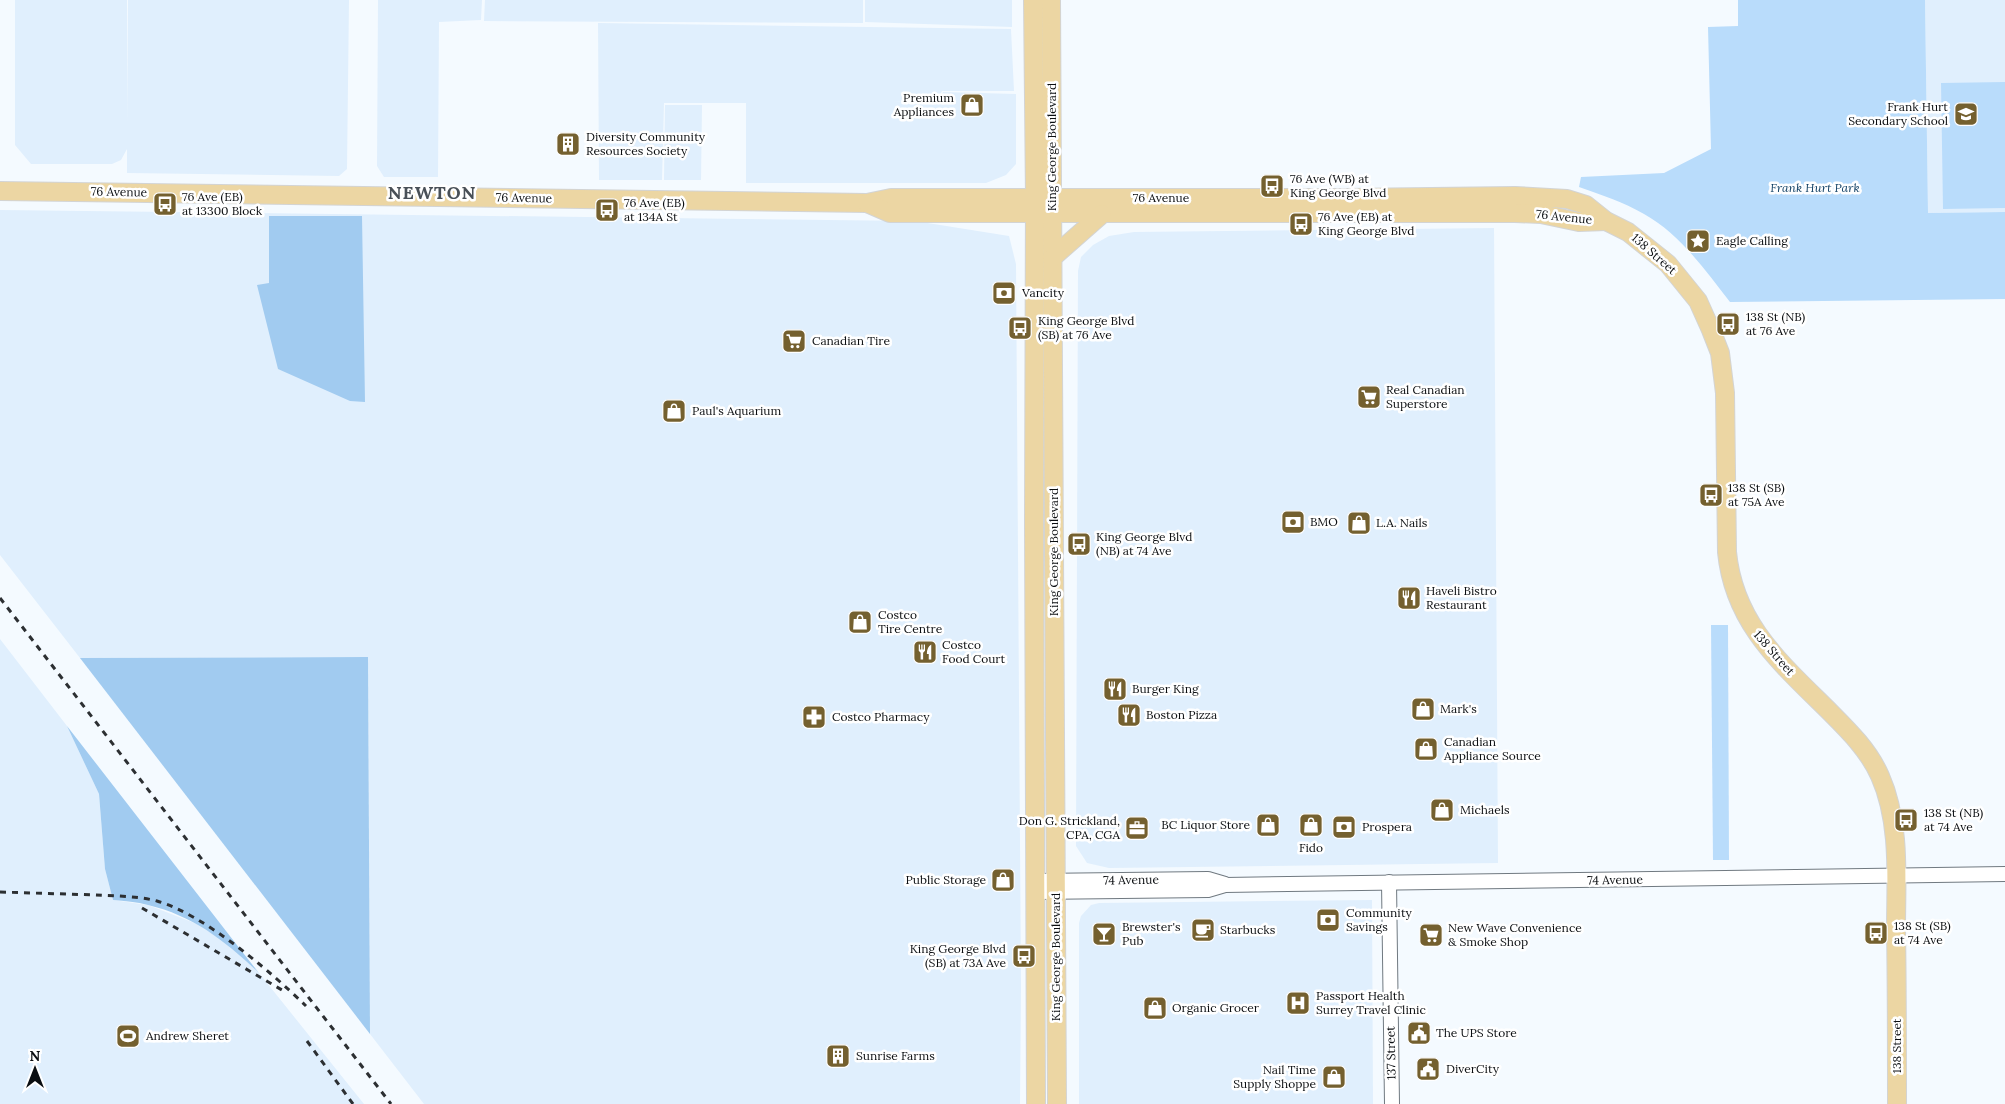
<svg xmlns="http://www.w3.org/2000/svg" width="2005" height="1104" viewBox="0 0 2005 1104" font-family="Lora,serif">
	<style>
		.built { fill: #e0effd }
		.green { fill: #b9dcfb }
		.forest { fill: #a1cbf0 }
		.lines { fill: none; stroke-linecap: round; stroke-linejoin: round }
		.minor-casing { stroke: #707980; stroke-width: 16 }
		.major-casing { stroke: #d3d4d4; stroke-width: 20 }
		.minor { stroke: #fff; stroke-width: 14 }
		.major { stroke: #ecd6a3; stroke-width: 18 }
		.rail { stroke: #2c2f32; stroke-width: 3; stroke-dasharray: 6 6; stroke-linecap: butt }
		.labels { text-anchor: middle; stroke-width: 5; stroke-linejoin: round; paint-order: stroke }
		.poi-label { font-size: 12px; fill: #0b0e11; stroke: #fff; text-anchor: start }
		.street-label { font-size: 12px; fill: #0b0e11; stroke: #fff }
		.park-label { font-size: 12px; font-style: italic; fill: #144367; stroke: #fff }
		.district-label { font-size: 18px; font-weight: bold; letter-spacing: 1px; fill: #495057; stroke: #fff }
	</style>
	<rect width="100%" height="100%" fill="#f4faff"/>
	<g class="built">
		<polygon points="15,0 127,0 127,124 128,0 349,0 347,169 339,176 127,173 127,149 121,160 112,164 31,164 15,145"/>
		<polygon points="378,0 482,0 481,20 439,22 438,177 384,177 377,166"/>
		<polygon points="485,0 863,0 863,23 484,21"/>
		<polygon points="865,0 1012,0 1012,27 865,22"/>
		<polygon points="1925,0 2005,0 2005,212 1928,213"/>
		<polygon points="598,23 1011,29 1014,91 942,91 937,101 893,102 939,102 943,92 1016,94 1016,164 1006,175 986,183 746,183 746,103 664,103 662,180 599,180"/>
		<polygon points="665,105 702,105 701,180 664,180"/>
		<polygon points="0,210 915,221 1009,236 1016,264 1021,986 1020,1104 424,1104 370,1034 368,657 80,658 0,555"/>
		<polygon points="1494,228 1498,863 1109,868 1087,863 1076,846 1078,271 1081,257 1093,245 1109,236 1134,232"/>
		<polygon points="0,639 67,726 99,794 105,869 113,900 148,905 197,924 227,943 259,973 364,1104 0,1104"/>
		<polygon points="1372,900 1373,1104 1079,1104 1079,923 1081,916 1091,905 1099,903"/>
	</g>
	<g class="green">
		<path d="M1738 0H1925L1928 213 2005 212V299L1730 302C1705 270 1680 234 1644 214 1623 202 1602 195 1579 187L1581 177 1664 173 1711 149 1708 27 1738 26Z"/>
		<polygon points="2005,82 2005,208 1943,209 1941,83"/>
		<polygon points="1711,625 1728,625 1729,860 1713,860"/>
	</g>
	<g class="forest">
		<polygon points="269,216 362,216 365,402 350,401 278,369 257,285 269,283"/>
		<polygon points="368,657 370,1034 80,658"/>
		<path d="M67 726 240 949 259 973C225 941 194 916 148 905 137 902 124 901 113 900L105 869 99 794Z"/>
	</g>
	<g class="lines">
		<g class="minor-casing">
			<g id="minor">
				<polyline points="1035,881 1208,879 1225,884"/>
				<polyline points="1389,882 1392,1104"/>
				<polyline points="1035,892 1208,890 1225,885 2005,874"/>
			</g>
		</g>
		<g class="major-casing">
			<g id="major">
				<polyline points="1033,0 1035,198 1034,522 1036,1104"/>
				<polyline points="1051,0 1057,1104"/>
				<path d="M0 191 867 203 891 198H1346L1515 196 1567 199 1586 205 1606 221 1628 232 1668 264 1698 301 1711 330 1720 353 1725 393 1727 552C1734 625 1783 665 1831 713 1850 732 1869 751 1880 776 1901 823 1896 880 1896 929 1897 988 1897 1046 1897 1104"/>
				<polyline points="867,203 890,213 1515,213 1541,214 1579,222 1606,221"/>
				<polyline points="1052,258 1102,214"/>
			</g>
		</g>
		<use href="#minor" class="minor"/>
		<use href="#major" class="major"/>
		<g class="rail">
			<polyline points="0,598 391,1104"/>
			<path d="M0 892C32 893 64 894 96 895 115 896 138 896 157 901 205 915 270 971 306 1006"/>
			<polyline points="142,908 282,990"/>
			<polyline points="307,1041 353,1104"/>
		</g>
	</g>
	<defs>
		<g id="shop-square" transform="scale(1.25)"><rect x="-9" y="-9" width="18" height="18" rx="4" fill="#74602f" stroke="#fff"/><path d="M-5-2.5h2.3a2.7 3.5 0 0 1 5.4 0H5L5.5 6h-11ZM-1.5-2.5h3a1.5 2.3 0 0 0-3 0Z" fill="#fff"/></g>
		<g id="school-square" transform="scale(1.25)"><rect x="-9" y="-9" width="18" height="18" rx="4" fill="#74602f" stroke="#fff"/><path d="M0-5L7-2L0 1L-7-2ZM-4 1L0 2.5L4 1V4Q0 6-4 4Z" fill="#fff"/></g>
		<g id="building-square" transform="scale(1.25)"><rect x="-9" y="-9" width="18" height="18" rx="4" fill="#74602f" stroke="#fff"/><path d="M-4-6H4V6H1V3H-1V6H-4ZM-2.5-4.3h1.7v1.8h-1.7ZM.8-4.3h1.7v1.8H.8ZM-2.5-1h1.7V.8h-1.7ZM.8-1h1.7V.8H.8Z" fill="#fff"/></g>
		<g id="bus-square" transform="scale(1.25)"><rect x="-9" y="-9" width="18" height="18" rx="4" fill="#74602f" stroke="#fff"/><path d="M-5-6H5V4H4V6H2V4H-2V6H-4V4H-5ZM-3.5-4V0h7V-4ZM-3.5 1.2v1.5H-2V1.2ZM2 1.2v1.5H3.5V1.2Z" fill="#fff"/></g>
		<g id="sight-square" transform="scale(1.25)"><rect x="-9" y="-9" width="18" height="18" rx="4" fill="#74602f" stroke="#fff"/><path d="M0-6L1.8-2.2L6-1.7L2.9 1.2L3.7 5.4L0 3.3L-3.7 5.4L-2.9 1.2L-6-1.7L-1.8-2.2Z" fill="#fff"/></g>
		<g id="bank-square" transform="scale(1.25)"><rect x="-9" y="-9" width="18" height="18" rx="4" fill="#74602f" stroke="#fff"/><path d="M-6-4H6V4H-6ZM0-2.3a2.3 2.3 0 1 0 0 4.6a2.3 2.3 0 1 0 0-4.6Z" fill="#fff"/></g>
		<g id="supermarket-square" transform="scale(1.25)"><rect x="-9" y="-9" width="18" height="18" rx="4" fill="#74602f" stroke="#fff"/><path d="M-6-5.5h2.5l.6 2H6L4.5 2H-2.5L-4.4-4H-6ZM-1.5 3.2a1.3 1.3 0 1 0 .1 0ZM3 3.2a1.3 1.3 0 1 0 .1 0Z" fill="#fff"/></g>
		<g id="restaurant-square" transform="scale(1.25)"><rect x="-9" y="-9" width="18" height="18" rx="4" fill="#74602f" stroke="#fff"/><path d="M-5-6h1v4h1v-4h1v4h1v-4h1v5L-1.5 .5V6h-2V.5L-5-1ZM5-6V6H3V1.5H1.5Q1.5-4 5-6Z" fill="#fff"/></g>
		<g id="pharmacy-square" transform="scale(1.25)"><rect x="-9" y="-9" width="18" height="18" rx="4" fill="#74602f" stroke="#fff"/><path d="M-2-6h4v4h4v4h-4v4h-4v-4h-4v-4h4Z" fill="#fff"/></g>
		<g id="office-square" transform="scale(1.25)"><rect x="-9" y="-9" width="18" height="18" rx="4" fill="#74602f" stroke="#fff"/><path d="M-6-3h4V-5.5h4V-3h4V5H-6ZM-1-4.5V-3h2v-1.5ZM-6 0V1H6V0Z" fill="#fff"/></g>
		<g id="cafe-square" transform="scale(1.25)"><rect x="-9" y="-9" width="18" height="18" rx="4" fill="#74602f" stroke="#fff"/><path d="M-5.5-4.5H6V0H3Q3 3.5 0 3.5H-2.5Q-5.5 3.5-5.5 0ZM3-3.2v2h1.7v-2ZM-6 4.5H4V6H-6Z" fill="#fff"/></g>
		<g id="bar-square" transform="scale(1.25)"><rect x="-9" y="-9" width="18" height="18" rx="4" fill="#74602f" stroke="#fff"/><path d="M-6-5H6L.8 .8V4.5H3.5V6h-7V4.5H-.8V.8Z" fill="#fff"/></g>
		<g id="hospital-square" transform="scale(1.25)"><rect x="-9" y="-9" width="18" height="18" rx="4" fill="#74602f" stroke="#fff"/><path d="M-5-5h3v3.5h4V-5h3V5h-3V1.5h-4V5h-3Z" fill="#fff"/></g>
		<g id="civic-square" transform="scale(1.25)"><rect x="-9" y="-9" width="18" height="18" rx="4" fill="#74602f" stroke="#fff"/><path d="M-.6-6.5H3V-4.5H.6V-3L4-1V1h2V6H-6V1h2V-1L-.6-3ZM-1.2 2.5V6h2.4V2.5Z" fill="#fff"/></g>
		<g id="stadium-square" transform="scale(1.25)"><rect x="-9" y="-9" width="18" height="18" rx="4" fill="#74602f" stroke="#fff"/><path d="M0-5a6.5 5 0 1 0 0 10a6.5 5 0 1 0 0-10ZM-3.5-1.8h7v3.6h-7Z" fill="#fff"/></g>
	</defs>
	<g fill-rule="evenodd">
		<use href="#shop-square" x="972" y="105"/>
		<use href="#school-square" x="1966" y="114"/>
		<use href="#building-square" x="568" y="144"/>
		<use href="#bus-square" x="1272" y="186"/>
		<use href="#bus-square" x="165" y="204"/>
		<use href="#bus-square" x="607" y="210"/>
		<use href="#bus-square" x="1301" y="224"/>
		<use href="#sight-square" x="1698" y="241"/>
		<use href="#bank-square" x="1004" y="293"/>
		<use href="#bus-square" x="1728" y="324"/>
		<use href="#bus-square" x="1020" y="328"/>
		<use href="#supermarket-square" x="794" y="341"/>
		<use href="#supermarket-square" x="1369" y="397"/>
		<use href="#shop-square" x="674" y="411"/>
		<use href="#bus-square" x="1711" y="495"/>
		<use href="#bank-square" x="1293" y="522"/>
		<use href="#shop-square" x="1359" y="523"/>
		<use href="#bus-square" x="1079" y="544"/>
		<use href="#restaurant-square" x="1409" y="598"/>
		<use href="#shop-square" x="860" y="622"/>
		<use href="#restaurant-square" x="925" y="652"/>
		<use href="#restaurant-square" x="1115" y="689"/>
		<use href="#shop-square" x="1423" y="709"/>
		<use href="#restaurant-square" x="1129" y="715"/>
		<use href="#pharmacy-square" x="814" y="717"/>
		<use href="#shop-square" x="1426" y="749"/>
		<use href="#shop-square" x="1442" y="810"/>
		<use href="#bus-square" x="1906" y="820"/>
		<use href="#shop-square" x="1268" y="825"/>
		<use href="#shop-square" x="1311" y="825"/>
		<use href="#bank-square" x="1344" y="827"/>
		<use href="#office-square" x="1137" y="828"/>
		<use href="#shop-square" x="1003" y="880"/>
		<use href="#bank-square" x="1328" y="920"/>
		<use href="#cafe-square" x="1203" y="930"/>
		<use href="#bus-square" x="1876" y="933"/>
		<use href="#bar-square" x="1104" y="934"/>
		<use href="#supermarket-square" x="1431" y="935"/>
		<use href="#bus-square" x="1024" y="956"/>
		<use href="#hospital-square" x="1298" y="1003"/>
		<use href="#shop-square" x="1155" y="1008"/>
		<use href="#civic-square" x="1419" y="1033"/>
		<use href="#stadium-square" x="128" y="1036"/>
		<use href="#building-square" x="838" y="1056"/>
		<use href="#civic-square" x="1428" y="1069"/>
		<use href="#shop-square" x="1334" y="1077"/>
	</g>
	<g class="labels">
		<g class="poi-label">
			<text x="954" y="102" text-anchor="end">Premium<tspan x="954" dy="14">Appliances</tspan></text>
			<text x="1948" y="111" text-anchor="end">Frank Hurt<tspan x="1948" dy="14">Secondary School</tspan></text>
			<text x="586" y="141">Diversity Community<tspan x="586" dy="14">Resources Society</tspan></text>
			<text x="1290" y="183">76 Ave (WB) at<tspan x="1290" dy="14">King George Blvd</tspan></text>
			<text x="182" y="201">76 Ave (EB)<tspan x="182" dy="14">at 13300 Block</tspan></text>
			<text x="624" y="207">76 Ave (EB)<tspan x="624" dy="14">at 134A St</tspan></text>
			<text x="1318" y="221">76 Ave (EB) at<tspan x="1318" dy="14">King George Blvd</tspan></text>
			<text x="1716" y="245">Eagle Calling</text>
			<text x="1022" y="297">Vancity</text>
			<text x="1746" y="321">138 St (NB)<tspan x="1746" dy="14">at 76 Ave</tspan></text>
			<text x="1038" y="325">King George Blvd<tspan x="1038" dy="14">(SB) at 76 Ave</tspan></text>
			<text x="812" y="345">Canadian Tire</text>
			<text x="1386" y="394">Real Canadian<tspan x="1386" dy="14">Superstore</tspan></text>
			<text x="692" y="415">Paul's Aquarium</text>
			<text x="1728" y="492">138 St (SB)<tspan x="1728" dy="14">at 75A Ave</tspan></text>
			<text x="1310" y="526">BMO</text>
			<text x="1376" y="527">L.A. Nails</text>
			<text x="1096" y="541">King George Blvd<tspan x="1096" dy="14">(NB) at 74 Ave</tspan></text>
			<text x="1426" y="595">Haveli Bistro<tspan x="1426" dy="14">Restaurant</tspan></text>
			<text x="878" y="619">Costco<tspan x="878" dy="14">Tire Centre</tspan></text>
			<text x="942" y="649">Costco<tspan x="942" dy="14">Food Court</tspan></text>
			<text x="1132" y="693">Burger King</text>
			<text x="1440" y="713">Mark's</text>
			<text x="1146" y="719">Boston Pizza</text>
			<text x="832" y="721">Costco Pharmacy</text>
			<text x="1444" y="746">Canadian<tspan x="1444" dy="14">Appliance Source</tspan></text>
			<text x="1460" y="814">Michaels</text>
			<text x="1924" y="817">138 St (NB)<tspan x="1924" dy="14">at 74 Ave</tspan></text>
			<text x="1120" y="825" text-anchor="end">Don G. Strickland,<tspan x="1120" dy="14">CPA, CGA</tspan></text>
			<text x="1250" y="829" text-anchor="end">BC Liquor Store</text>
			<text x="1362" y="831">Prospera</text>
			<text x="1311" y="852" text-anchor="middle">Fido</text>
			<text x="986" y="884" text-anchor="end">Public Storage</text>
			<text x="1346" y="917">Community<tspan x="1346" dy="14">Savings</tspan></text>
			<text x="1894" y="930">138 St (SB)<tspan x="1894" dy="14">at 74 Ave</tspan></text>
			<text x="1122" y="931">Brewster's<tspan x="1122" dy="14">Pub</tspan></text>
			<text x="1448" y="932">New Wave Convenience<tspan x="1448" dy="14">&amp; Smoke Shop</tspan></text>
			<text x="1220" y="934">Starbucks</text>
			<text x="1006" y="953" text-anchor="end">King George Blvd<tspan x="1006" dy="14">(SB) at 73A Ave</tspan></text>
			<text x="1316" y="1000">Passport Health<tspan x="1316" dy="14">Surrey Travel Clinic</tspan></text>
			<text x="1172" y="1012">Organic Grocer</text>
			<text x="1436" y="1037">The UPS Store</text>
			<text x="146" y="1040">Andrew Sheret</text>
			<text x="856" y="1060">Sunrise Farms</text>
			<text x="1446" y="1073">DiverCity</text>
			<text x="1316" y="1074" text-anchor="end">Nail Time<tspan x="1316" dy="14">Supply Shoppe</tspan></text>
		</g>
		<g class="street-label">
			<text transform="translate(1052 147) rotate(-90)" y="4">King George Boulevard</text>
			<text transform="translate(119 192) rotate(1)" y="4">76 Avenue</text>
			<text transform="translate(524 198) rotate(1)" y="4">76 Avenue</text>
			<text x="1161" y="202">76 Avenue</text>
			<text transform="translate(1564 217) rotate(6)" y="4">76 Avenue</text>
			<text transform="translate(1654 254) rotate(41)" y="4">138 Street</text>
			<text transform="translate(1054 552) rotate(-90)" y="4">King George Boulevard</text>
			<text transform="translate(1774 653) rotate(49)" y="4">138 Street</text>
			<text transform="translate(1131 880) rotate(-1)" y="4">74 Avenue</text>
			<text transform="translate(1615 880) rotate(-1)" y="4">74 Avenue</text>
			<text transform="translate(1056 957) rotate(-90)" y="4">King George Boulevard</text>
			<text transform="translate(1897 1046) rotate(-90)" y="4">138 Street</text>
			<text transform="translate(1391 1053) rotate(-91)" y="4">137 Street</text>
		</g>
		<g class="park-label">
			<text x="1815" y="192">Frank Hurt Park</text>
		</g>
		<g class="district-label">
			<text x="432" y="199">NEWTON</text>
		</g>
	</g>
	<g transform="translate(35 1069)" stroke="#ffffff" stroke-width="4" paint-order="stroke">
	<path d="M0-4L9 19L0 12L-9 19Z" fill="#0b0e11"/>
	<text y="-8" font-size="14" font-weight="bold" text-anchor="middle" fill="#0b0e11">N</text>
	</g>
</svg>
